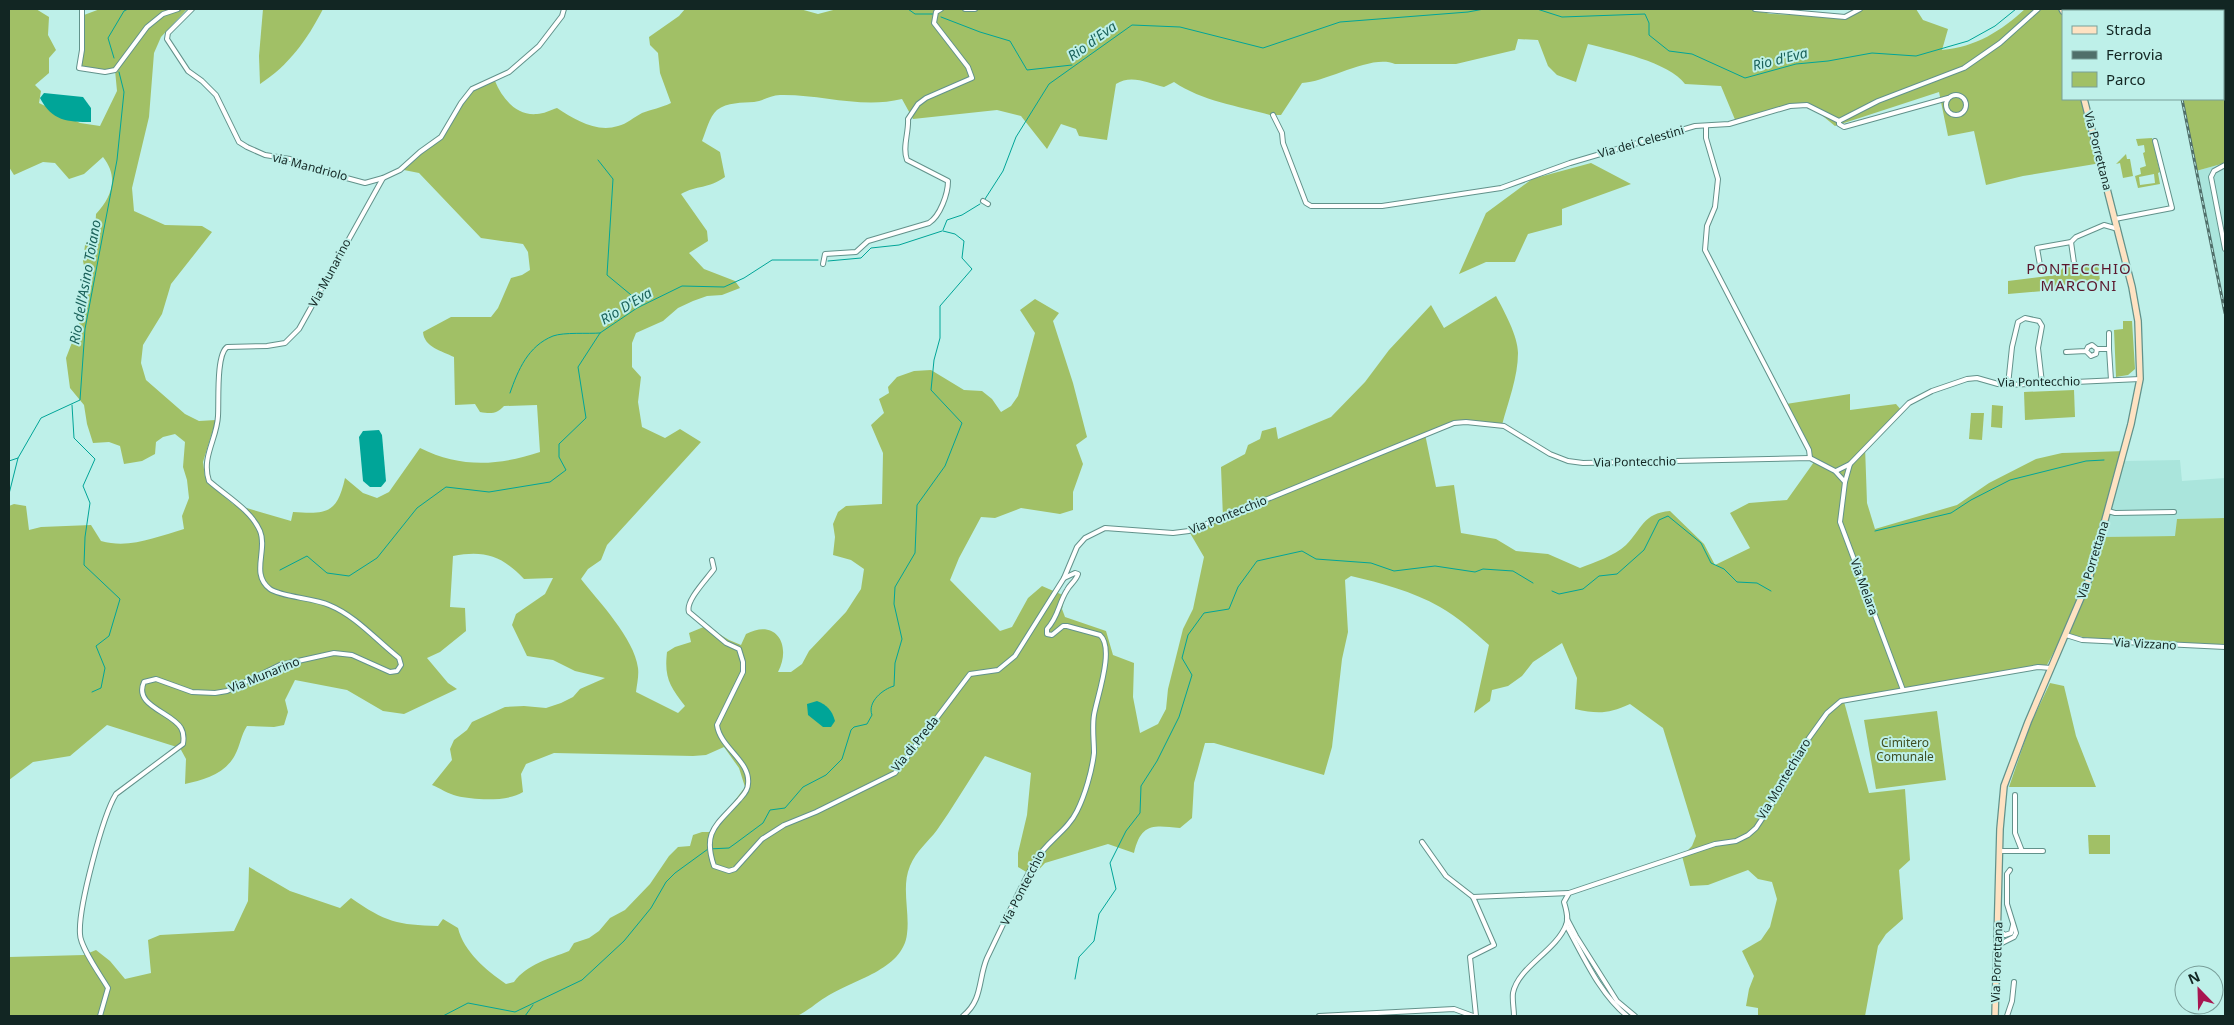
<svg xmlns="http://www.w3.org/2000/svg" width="2234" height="1025" viewBox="0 0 2234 1025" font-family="'Noto Sans',sans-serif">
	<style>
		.built { fill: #aae5dc }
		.green { fill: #a1c066; fill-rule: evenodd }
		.water { fill: #00a598 }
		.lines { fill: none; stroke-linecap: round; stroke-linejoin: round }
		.stream { stroke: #00a598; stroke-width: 1 }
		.street-casing { stroke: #62928b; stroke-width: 6 }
		.secondary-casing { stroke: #62928b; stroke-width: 8 }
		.street { stroke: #fff; stroke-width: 4 }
		.secondary { stroke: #fee2c2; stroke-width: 5.5 }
		.rail-casing { stroke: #506f6a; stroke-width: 3 }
		.rail { stroke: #bef0e9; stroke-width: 1; stroke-dasharray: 4; stroke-linecap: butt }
		.labels { text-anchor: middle; stroke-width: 4; stroke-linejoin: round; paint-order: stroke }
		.street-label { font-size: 12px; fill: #122623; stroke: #bef0e9 }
		.park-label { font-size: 12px; fill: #3f4e22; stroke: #bef0e9 }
		.water-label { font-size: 14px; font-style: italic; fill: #1b625a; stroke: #bef0e9 }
		.quarter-label { font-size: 15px; letter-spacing: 1px; fill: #5b172d; stroke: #bef0e9 }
	</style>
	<rect width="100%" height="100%" fill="#bef0e9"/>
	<g class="built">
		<polygon points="2164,9 2225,9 2225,19 2223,19 2223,11 2165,11"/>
		<polygon points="2225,163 2225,321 2196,171"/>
		<polygon points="2180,460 2182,481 2225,478 2225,518 2177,519 2176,536 2102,537 2125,461"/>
	</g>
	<g class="green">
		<path d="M9 9H36L49 17 48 35 56 50 49 58V73L35 85 41 91 39 103 80 123 100 126 117 91 115 70 108 73 79 68 84 39V15L100 9H187L161 37 154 53 149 117 132 188 134 211 165 225 202 226 212 232 171 284 162 314 143 345 141 363 146 380 185 414 199 421 216 420 203 462 205 477 219 492 233 504 291 521 293 512C327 514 337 514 345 478L363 493 377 498 389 492 420 448C460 468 498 466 540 452L537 405 504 406C497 414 491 414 480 412L475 404 455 405 454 357C442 351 424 347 423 332L451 317H491L498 308 511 278 522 275 530 270 528 252 523 244 481 238 419 173 404 170 422 153 443 138 462 104 473 90 495 81C502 98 516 116 537 114 543 114 551 110 557 108 574 119 596 133 618 126 627 124 634 117 642 113 652 109 661 108 671 103L660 73 658 53 650 45 649 37 679 16 685 9H800L818 14 837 9H1749L1771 14 1848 17 1862 9H1916L1923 20 1948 29 1942 50C1976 47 2001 31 2025 9H2062L2063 99H2084L2101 163 2023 176 1986 185 1974 131 1948 136 1939 92 1835 126 1813 108 1800 105 1736 122 1721 86 1685 84C1669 62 1615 51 1588 44L1576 82 1557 75 1548 66 1538 40 1518 39 1515 50 1456 64H1395C1371 54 1328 82 1302 83L1281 115H1270C1238 106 1202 101 1174 82L1164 87C1148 83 1131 74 1116 84L1107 140 1079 136 1076 129 1061 124 1047 149 1021 116 997 110 913 119 902 99C861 109 821 94 780 95 771 95 763 101 754 102 742 103 727 102 717 110 709 117 706 132 702 141L720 152 725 177C708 189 697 185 681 194L707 231 708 241 689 253 704 269 735 281 740 288 722 295 707 296 693 301 678 308 663 321 636 333 632 343V367L641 377 638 402 642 427 665 438 680 429 701 442 607 545 601 560 588 569 581 579C599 602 634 638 638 668 639 676 637 684 636 692L678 713 685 706C670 686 664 678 667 652L675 647 691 642 689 633 706 626 729 640 741 645 746 634C776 618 792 645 778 672H791L802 664 809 651 846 612 861 589 864 569 851 560 833 555 835 537 833 524 838 512 846 506 882 504 883 453 871 425 884 413 879 399 889 393 888 387 897 377 914 371 931 370 964 390 982 391 992 399 1001 412 1011 406 1018 396 1035 333 1020 310 1035 299 1059 313 1053 321 1073 383 1087 437 1076 445 1083 464 1073 492V510L1060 514 1021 508 995 518 981 517 959 558 950 580 1000 631 1012 627 1028 598 1042 586 1065 596 1062 609 1065 617 1106 631 1113 655 1134 663 1133 697 1140 733 1158 724 1166 709 1168 689 1183 629 1193 609 1204 557 1190 533 1223 518 1221 467 1245 454 1248 445 1260 439 1262 431 1276 427 1278 439 1331 417 1365 382 1389 350 1431 305 1444 328 1496 296C1504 311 1518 336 1518 353 1518 377 1508 402 1502 425L1464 422 1425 434 1436 487 1454 485 1461 533 1496 539 1516 551 1548 554 1580 568C1595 562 1614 556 1626 545 1642 529 1643 513 1670 511L1704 544 1715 565 1750 548 1730 513 1749 503 1787 500 1814 462 1786 404 1850 394V410L1896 404 1902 411 1865 446 1867 503 1875 529 1957 505 1989 483 2036 459 2062 453 2126 451 2125 461 2102 537 2175 536 2177 519 2225 518V645C2176 644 2112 645 2064 633L2047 665 1843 698 1869 793 1905 789 1910 860 1899 870 1903 919 1886 934 1878 946 1865 1016H1758V1008L1746 1006 1749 989 1754 976 1742 951 1761 940 1770 927 1777 899 1772 882 1758 879 1748 870 1708 885 1690 886 1682 856 1692 846 1696 836 1663 728 1630 704C1608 714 1598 714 1575 709L1577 678 1562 643 1533 662 1522 676 1508 686 1492 690 1490 701 1474 713 1489 645C1473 631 1458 617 1440 607 1412 591 1381 583 1351 576L1345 580 1348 632 1342 659 1332 747 1324 775 1214 743H1205L1194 783 1192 818 1180 828C1153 825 1141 823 1134 853L1108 844 1045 863 1033 876 1018 867V853L1027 815 1031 773 985 756C969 780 954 806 937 830 928 842 916 851 910 866 901 887 910 912 907 934 903 970 852 980 826 997 816 1003 808 1011 797 1016H9V957L84 955 96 950 110 961 125 979 151 973 148 940 160 935 234 931 248 901 249 867 290 891 340 908 351 898C385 922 398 925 438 926L443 919 458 928C464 952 486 970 506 984L514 982C527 964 549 959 569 951L574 943 589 938 599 931 610 918 625 910 650 884 669 856 678 847 690 846 693 835 702 832H711L745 787 739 768 724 747 706 755 693 756 554 753 526 764 521 774 523 792C508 802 474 800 457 796 448 794 440 788 432 785L452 760 450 749 454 740 467 730 472 722 505 707 524 706 546 708 561 703 573 697 580 689 605 678 575 671 553 660 527 656 512 625 516 614 545 594 553 578 524 579C502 556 485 550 453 556L450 607 465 608 466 631 440 652 427 658 448 683 457 689 404 714 383 711 347 690 295 680 285 700 288 712 284 725 274 727 247 726C241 735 240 746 235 755 225 774 204 780 185 784L186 759 180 748 107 725 70 756 33 762 9 780V506L14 504 26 506 29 530 41 527 91 525 101 541C130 549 156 537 184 529L182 516 189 498 187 480 183 467 185 442 175 434 163 437 156 442 155 454 142 461 124 464 120 446 109 442 93 443 87 424 84 405 70 388 66 358 88 301 86 275 83 261 85 245 95 233 96 214C112 197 119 177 103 157L84 174 69 179 55 163 43 162 14 175 9 167Z"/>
		<path d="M263 9H323C307 40 289 65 260 84L259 56Z"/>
		<polygon points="2223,19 2225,19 2225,163 2196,171 2182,99 2223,99"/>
		<path d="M2152 138 2160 172 2158 173 2160 184 2138 188 2135 176 2141 174 2140 168 2146 166 2143 153 2145 152 2144 145 2138 146 2136 139ZM2154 174 2155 183 2140 185 2139 177Z"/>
		<polygon points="2126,154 2127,159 2130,159 2133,176 2123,178 2120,163 2116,164"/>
		<polygon points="1591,163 1631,184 1562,209 1562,225 1528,234 1515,262 1486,262 1459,274 1486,213 1532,179"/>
		<polygon points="2098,263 2100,281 2055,286 2055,290 2008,294 2008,281 2056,275 2064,267"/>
		<polygon points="2123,321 2132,321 2135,369 2128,375 2116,377 2114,330 2123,329"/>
		<polygon points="2074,390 2075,417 2025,420 2024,392"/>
		<polygon points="1992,405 2003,406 2002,428 1991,427"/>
		<polygon points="1971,413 1984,413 1982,440 1969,439"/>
		<polygon points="2050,683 2064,686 2076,736 2096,787 2009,787 2031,723"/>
		<polygon points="1937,711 1946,780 1876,789 1864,720"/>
		<polygon points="2088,835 2110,835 2110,854 2089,854"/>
	</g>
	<g class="water">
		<path d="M44 93 83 97 91 108V122C67 122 52 121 40 98Z"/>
		<polygon points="379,430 382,435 386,481 381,487 370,487 363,481 359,437 363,431"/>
		<path d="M817 701C827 705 832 710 835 721L831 727H823L808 715 807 704Z"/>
	</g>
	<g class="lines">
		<g class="stream">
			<polyline points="908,9 915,14 934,14"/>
			<polyline points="1537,9 1562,17 1645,14 1649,23 1649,35 1669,51 1692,54 1745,78 1796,64 1828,61 1872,53 1916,56 1968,41 1995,26 2016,9"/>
			<polyline points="941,17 980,32 1010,41 1027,70 1072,65"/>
			<polyline points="114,58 108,38 124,11 128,9"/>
			<polyline points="598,160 613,179 607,275 642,304"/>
			<polyline points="985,199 1003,171 1016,137 1049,84 1132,25 1180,27 1263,48 1340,22 1468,12 1484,9"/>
			<polyline points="943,230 947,220 962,215 980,204"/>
			<polyline points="828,261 861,258 871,248 899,245 942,231"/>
			<path d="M510 393C518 370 528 346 553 336 564 332 588 334 600 333"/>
			<polyline points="72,405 74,438 95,459 83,486 90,503 85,537 84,565 120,599 109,636 96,646 105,668 101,688 92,692"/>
			<polyline points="9,461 18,458"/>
			<polyline points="9,494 18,458 41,418 80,400 85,329 117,160 124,92 119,72"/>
			<polyline points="1875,531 1951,513 1971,500 2010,480 2086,461 2104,460"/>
			<polyline points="280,570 307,556 327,573 349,576 377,558 417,508 446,487 489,492 550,482 566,470 559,457 559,444 586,418 578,367 600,333 637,308 682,286 724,287 744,278 772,260 818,260"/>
			<polyline points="1552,591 1559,594 1583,589 1599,576 1617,574 1644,550 1659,520 1668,516 1701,543 1711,563 1724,569 1737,582 1757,583 1771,591"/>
			<polyline points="1075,979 1079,957 1094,941 1099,914 1116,889 1110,863 1126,831 1140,813 1141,786 1157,761 1179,717 1192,675 1182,658 1188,635 1204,613 1229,609 1238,587 1257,561 1302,551 1316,559 1371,563 1394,571 1435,566 1475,572 1483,569 1513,571 1533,583"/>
			<path d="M443 1016 468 1003 515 1012 582 980 624 941 651 908 666 882 675 873 708 849 729 848 736 843 763 823 770 810 785 808 803 787 826 775 842 759 851 730 854 727 867 724 872 715C867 702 883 689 894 686L895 663 902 639 894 604 895 587 915 553 917 505 945 466 962 423 931 390 934 360 940 338V306L972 269 962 258 964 241 955 234 943 231"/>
			<polyline points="525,1016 533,1005"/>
		</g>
		<g class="street-casing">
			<g id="street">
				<polyline points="82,9 82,50 79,68 105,72 115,70 147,27 163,14 178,9"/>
				<polyline points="192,9 168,33 167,39 188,71 202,81 216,95 239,142 247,147 265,155 290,159 317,170 365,183 383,178 400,170 420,152 441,137 461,103 472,89 509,72 539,46 562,16 564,9"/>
				<polyline points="965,9 975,9"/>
				<polyline points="1755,9 1845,17 1860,9"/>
				<circle cx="1956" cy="105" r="10"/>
				<polyline points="1273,115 1282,133 1283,143 1306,203 1311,206 1382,206 1501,188 1570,163 1695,126 1729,124 1790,106 1807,105 1839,121 1878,101 1964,68 2000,43 2038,9"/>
				<polyline points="1839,121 1839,124 1844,127 1948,98"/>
				<polyline points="1706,127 1706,138 1718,179 1715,207 1707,226 1705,250 1809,450 1810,458"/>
				<polyline points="2225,165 2214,171 2211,177 2225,249"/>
				<polyline points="983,201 988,204"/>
				<polyline points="2115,219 2172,208 2155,141"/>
				<polyline points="2071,242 2074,263"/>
				<path d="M823 264 825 254 856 252 868 241 929 223C940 216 948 194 948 181L907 160C902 147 909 133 908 119L918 104 926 98 972 78 968 67 934 23 936 12 941 9"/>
				<polyline points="2041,271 2037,248 2071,242 2076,237 2104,225 2118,229"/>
				<polyline points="2097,349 2109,349 2109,333"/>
				<polyline points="2109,349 2111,380"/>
				<polyline points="2066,352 2086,351 2091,356 2096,354 2097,349 2092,345 2088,347 2086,351"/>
				<polyline points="2008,385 2012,347 2018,322 2025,318 2039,321 2042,326 2038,348 2042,383"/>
				<polyline points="1836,471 1850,464 1909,403 1932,391 1967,379 1977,378 1998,384 2008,385 2140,379"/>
				<polyline points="1845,482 1840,522 1903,690"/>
				<polyline points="2108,511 2115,513 2174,512"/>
				<path d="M712 560 714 569C707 579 685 601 689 612L726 643 739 649 743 662V672L717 725C720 748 751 761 748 784 748 791 743 795 739 800 717 825 702 831 714 866L729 871 735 869 762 839 784 825 816 812 895 773 970 674 998 670 1015 656 1064 578 1077 547 1085 538 1105 528 1173 533 1189 531 1454 423 1466 422 1504 426 1550 454 1568 461 1583 463 1810 458 1835 471 1845 482 1850 464"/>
				<polyline points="2066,635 2082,640 2225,647"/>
				<polyline points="2015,795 2015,833 2022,851"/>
				<polyline points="1422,842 1446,876 1473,897 1494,945 1470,957 1476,1016"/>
				<polyline points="2000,851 2043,851"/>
				<polyline points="1473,897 1569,893"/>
				<polyline points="1567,919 1576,936 1617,1001 1635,1016"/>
				<path d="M1566 925C1584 957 1599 993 1627 1016"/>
				<polyline points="1998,930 2005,935 2011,933 2013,925"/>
				<polyline points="1998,945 2014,937 2016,933 2007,904 2007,874 2010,870"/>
				<path d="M100 1016 108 988C101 976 80 947 80 934 78 908 103 815 116 794L183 744C184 738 184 733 181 728 172 712 133 706 144 682L156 679 192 692 215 693 227 691 280 665 334 653 352 655 390 672 397 671 401 665 399 658C376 640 356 616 329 605 314 598 281 597 270 589 250 574 268 550 260 531 251 510 226 496 209 481 201 457 217 439 218 416 219 401 216 355 227 347L267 346 285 343 299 329 383 178"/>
				<path d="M963 1016C983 1000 978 979 987 958 1002 927 1017 894 1034 863 1045 842 1067 832 1077 811 1085 795 1092 771 1094 753 1094 741 1092 727 1094 715 1097 697 1115 648 1100 635L1067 626H1063L1052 635 1047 634V629C1059 616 1058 604 1067 590 1070 584 1076 581 1078 574L1075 573 1064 578"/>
				<polyline points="1319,1016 1454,1009 1473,1016"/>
				<path d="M1514 1016C1514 1009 1512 1000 1513 993 1518 967 1556 951 1566 925 1569 918 1566 909 1564 902L1569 893 1715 844 1736 841 1748 835 1756 828 1783 787 1791 765 1809 738 1827 713 1841 701 2038 667 2051 668"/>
				<polyline points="2007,1016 2012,1001 2014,982"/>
			</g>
		</g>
		<g class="secondary-casing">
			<g id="secondary">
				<polyline points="2062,9 2063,11"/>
				<polyline points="1995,1016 2000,829 2004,786 2028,722 2089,579 2131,424 2140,379 2138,321 2132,287 2084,99"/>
			</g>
		</g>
		<use href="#street" class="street"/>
		<use href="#secondary" class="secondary"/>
		<g class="rail-casing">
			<g id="rail">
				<polyline points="2164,9 2164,11"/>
				<polyline points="2182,99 2225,313"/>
			</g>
		</g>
		<use href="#rail" class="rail"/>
	</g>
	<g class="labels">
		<g class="street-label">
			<text transform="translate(1641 142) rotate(-16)" y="4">Via dei Celestini</text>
			<text transform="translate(2098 151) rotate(76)" y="4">Via Porrettana</text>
			<text transform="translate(310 167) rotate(15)" y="4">via Mandriolo</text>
			<text transform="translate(330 273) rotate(-62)" y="4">Via Munarino</text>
			<text transform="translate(2039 382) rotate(-1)" y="4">Via Pontecchio</text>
			<text transform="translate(1635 462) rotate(-1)" y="4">Via Pontecchio</text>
			<text transform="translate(1228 515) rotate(-22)" y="4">Via Pontecchio</text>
			<text transform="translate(2093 560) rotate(-73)" y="4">Via Porrettana</text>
			<text transform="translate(1864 587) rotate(70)" y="4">Via Melara</text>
			<text transform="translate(2145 644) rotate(3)" y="4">Via Vizzano</text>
			<text transform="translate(264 675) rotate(-22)" y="4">Via Munarino</text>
			<text transform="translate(915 744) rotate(-51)" y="4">Via di Preda</text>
			<text transform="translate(1784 779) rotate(-59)" y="4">Via Montechiaro</text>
			<text transform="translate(1023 888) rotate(-63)" y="4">Via Pontecchio</text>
			<text transform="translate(1997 962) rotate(-88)" y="4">Via Porrettana</text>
		</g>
		<g class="park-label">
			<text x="1905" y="747">Cimitero<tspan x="1905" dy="14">Comunale</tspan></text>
		</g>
		<g class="water-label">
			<text transform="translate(1092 41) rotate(-36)" y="5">Rio d'Eva</text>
			<text transform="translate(1780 59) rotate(-14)" y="5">Rio d'Eva</text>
			<text transform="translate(85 282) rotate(-80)" y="5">Rio dell'Asino Toiano</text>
			<text transform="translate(626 306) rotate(-31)" y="5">Rio D'Eva</text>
		</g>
		<g class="quarter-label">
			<text x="2079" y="274">PONTECCHIO<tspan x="2079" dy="17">MARCONI</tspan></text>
		</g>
	</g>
	<rect width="2234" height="1025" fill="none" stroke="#122623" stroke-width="20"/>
	<rect x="2062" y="10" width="162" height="90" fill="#bef0e9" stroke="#799f9a"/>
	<rect x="2072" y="26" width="25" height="8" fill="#fee2c2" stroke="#799f9a"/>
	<text x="2106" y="35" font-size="15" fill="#122623">Strada</text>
	<rect x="2072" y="51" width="25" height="8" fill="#506f6a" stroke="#799f9a"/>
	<text x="2106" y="60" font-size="15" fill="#122623">Ferrovia</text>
	<rect x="2072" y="72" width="25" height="15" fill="#a1c066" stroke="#799f9a"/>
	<text x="2106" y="85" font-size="15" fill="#122623">Parco</text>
	<g transform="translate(2199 990) rotate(337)"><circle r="24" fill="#bef0e9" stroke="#799f9a"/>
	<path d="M0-4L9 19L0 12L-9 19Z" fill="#a81650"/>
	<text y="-8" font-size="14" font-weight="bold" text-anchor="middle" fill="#122623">N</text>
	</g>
</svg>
